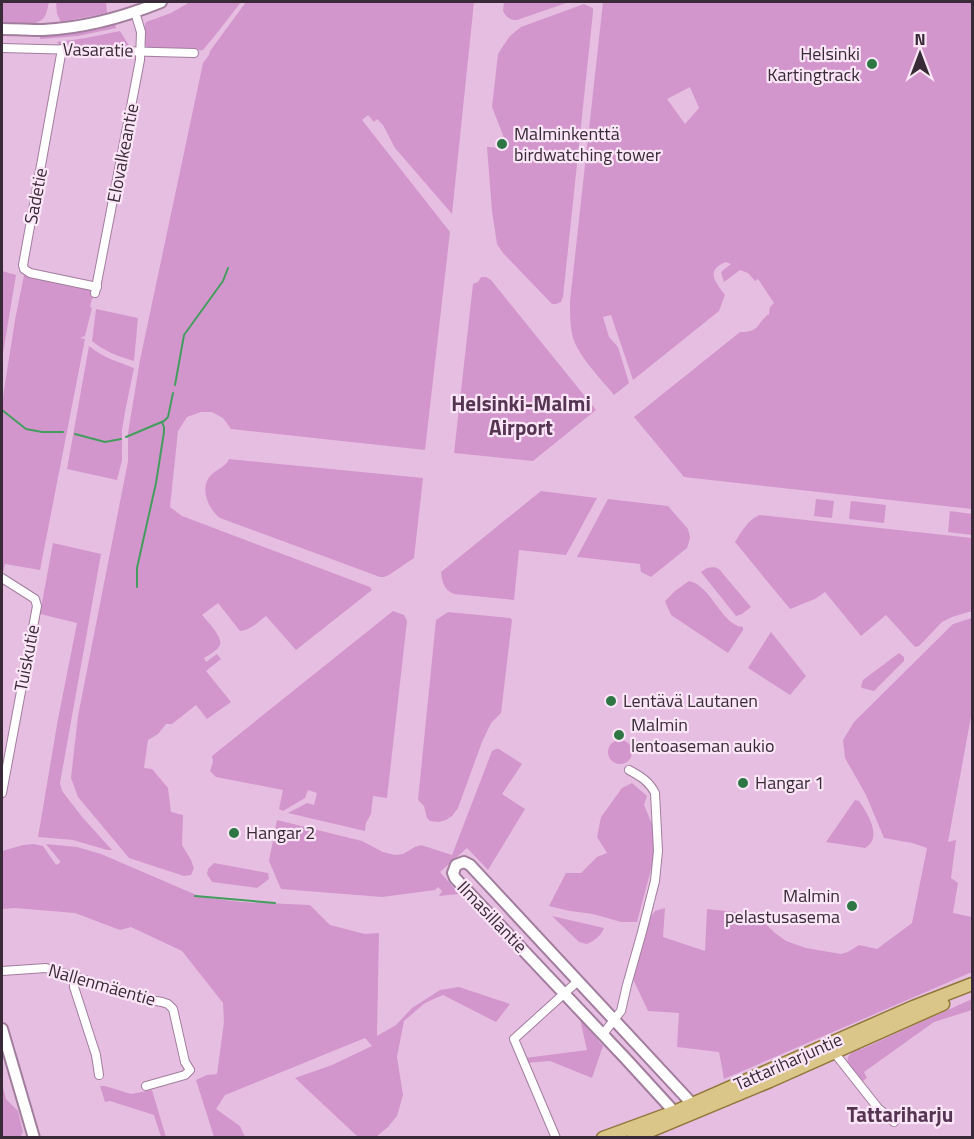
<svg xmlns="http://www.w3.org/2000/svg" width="974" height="1139" viewBox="0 0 974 1139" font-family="'Titillium Web',sans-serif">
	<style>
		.green { fill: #d396cc; fill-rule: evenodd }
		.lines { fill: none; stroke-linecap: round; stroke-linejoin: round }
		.stream { stroke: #449d5e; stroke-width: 2 }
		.street-casing { stroke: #a27d9e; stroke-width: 10 }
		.secondary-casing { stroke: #a27d9e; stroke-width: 14 }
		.primary-casing { stroke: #91773a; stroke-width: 15 }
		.street { stroke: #fff; stroke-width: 8 }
		.secondary { stroke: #fff; stroke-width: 10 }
		.primary { stroke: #dac689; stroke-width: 12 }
		.poi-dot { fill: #2e7643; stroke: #fbe6f8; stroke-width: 2 }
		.labels { text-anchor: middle; stroke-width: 4.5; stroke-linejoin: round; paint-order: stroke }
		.street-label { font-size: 18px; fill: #392a37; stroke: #fbe6f8 }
		.poi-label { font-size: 18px; fill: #392a37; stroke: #fbe6f8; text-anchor: start }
		.quarter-label { font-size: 21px; font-weight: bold; fill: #563553; stroke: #fbe6f8 }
	</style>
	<rect width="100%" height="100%" fill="#e6bee1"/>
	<g class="green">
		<path d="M2 2H49C48 6 47 12 45 16 38 28 13 24 2 24Z"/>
		<polygon points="56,2 106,2 107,13 61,22 57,14"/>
		<path d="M190 2H241L217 33 203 50C194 51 156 52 148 48 147 47 146 46 145 44V24L146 22 171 13Z"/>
		<path d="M246 2H474L452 214 395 148 383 125 377 119 374 122 368 115 362 120 450 232 425 450 231 429 223 418 212 412H201L187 417 178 431 170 507 182 516 370 587 372 590 296 650 266 616C258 622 251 630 240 631L218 603 202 615C207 621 223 637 220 645 218 650 209 655 204 658L206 662 217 654 221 659 206 671 231 702 207 719 196 705 172 724H166L158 734 148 740 144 768 152 769 168 788 171 812 183 815 182 845 191 860 194 868 191 875 184 876 129 858 78 797 71 778 78 716 128 461V433L140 360 203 63 209 55 210 51Z"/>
		<path d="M504 2H569L517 20C510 20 506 17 503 11Z"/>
		<path d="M603 2H972V509L684 477 634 417 740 332C760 333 757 322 769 314L770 307 774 303 758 279 755 281 748 273 740 270 724 282 721 272 731 264 726 262C705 270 715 282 725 295L719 311 633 380 611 315 603 317 609 337 618 347 629 383 614 395C602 380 579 357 573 338 570 326 570 313 570 301ZM690 87 699 108 685 124 667 99Z"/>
		<path d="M584 4 593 8V12L563 297 561 302 556 304H552L503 253 497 244 492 211 487 147C494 147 503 150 506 143L492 107 498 54 503 46 510 36 521 27Z"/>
		<polygon points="115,23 116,28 78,36 40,39 40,35"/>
		<polygon points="120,31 130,47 60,46 57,42 86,38"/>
		<polygon points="2,271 16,275 2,359"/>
		<polygon points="24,275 92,288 94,291 90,307 92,308 85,336 80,338 85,339 40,570 5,564 3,573 2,572 2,403 15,320"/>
		<polygon points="481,277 486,277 491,280 596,410 533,461 454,453 473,284 478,282"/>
		<path d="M96 309 138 318 134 361C118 356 105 352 92 341Z"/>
		<path d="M89 346C102 357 118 362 134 368L125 412 122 430V460L117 480 67 469Z"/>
		<path d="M229 459 423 478 414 558 389 575 384 577H380L220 518C208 509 199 487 211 475 217 469 226 467 229 459Z"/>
		<path d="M541 491 597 498 566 555 519 550 514 600 454 594C444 590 442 582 441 572Z"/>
		<polygon points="608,499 668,506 688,529 690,537 689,542 687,548 651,577 641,572 640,564 577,557"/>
		<polygon points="816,499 834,501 832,518 814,516"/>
		<polygon points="851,501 886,505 884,523 849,519"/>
		<polygon points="950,511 972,514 972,535 948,532"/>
		<path d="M759 515 972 538V611L952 617 942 622 919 646 915 647 886 615 861 636 825 592 815 599 790 609 735 542C741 532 748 520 759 515Z"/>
		<polygon points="53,543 101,554 60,783 62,791 83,818 112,850 107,850 73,840 38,837 58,719 77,623 40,614"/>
		<polygon points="714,567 719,569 751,607 742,614 736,616 701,572 707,568"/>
		<path d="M689 581C712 586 721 625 743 627V630L728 653 671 615 665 601 675 591Z"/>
		<polygon points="393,611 404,615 407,621 387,798 373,796 371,814 366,823 365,831 288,813 307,803 314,805 317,793 308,790 305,798 283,811 279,809 283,790 216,777 210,771 213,762 212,756"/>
		<polygon points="448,612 510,618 512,620 501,713 491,723 482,742 458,808 452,816 446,820 439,822 430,821 427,818 424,806 418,800 436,620"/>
		<polygon points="972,618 972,711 948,842 956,840 951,878 958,883 953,913 972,917 972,972 724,1079 719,1052 677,1047 679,1013 648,1011 633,979 651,916 655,911 665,908 663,937 705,951 707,909 755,914 775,933 786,941 806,948 841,954 848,952 859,945 877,949 912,923 927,848 912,843 884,838 866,795 845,758 843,740 854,722 953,624"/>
		<polygon points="771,632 806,676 790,695 748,668"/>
		<polygon points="899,653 904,657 904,661 874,691 862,688 861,686 863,680"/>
		<circle cx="620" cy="752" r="12"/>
		<polygon points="496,749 499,749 522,764 502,794 525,809 488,870 467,848 440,872 459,894 439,896 442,891 438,887 435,890 382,897 281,889 269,861 277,820 362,841 383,852 395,855 403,854 415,847 421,845 452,855 492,751"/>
		<polygon points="632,783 647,796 644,805 654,829 653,862 637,922 621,922 593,914 570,911 549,906 566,873 581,873 597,857 607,853 597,837 601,817 622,788"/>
		<path d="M855 800 859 801C868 814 883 838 865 848L826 842Z"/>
		<polygon points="34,844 43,846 56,865 60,863 60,861 46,844 77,847 101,854 201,897 241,902 310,905 330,925 365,934 379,933 377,1036 396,1025 412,1008 440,990 459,987 510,1004 496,1022 443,995 425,1003 404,1021 397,1057 403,1095 397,1116 388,1127 376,1137 358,1137 295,1078 332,1065 372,1046 365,1038 225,1095 216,1109 240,1126 245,1137 214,1137 196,1080 207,1075 217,1074 224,1022 223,1003 182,951 131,927 120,930 75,913 15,908 2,909 2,851 23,845"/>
		<polygon points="214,863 268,873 269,879 257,888 212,882 207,874 208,869"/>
		<path d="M552 916 604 928C601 936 595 940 587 944L579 942Z"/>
		<path d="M972 999V1010L934 1022 864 1072 867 1078 861 1082C850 1067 836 1055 864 1048Z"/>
		<polygon points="580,1019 603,1046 592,1078 550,1061 524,1063 525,1058 587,1050"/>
		<polygon points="2,1083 6,1099 18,1111 23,1132 20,1137 2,1137"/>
		<polygon points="100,1086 105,1086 131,1094 152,1090 166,1137 161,1137 154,1115 110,1101 105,1102"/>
	</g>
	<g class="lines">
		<g class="stream">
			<polyline points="175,385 184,335 223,281 228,268"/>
			<polyline points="2,410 26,429 42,432 63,432"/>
			<polyline points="75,434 105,442 121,439"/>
			<polyline points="126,437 164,421 168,417 173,393"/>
			<polyline points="137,587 137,568 156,483 164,432 164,427 162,422"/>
			<polyline points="195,896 275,903"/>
		</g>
		<g class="street-casing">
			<g id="street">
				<polyline points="2,48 194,53"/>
				<polyline points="62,49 23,265 24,269 30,273 97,287"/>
				<polyline points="95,293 140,60 141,32 135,12"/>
				<polyline points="2,578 35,599 37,606 2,793"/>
				<polyline points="2,971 46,968 150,1000 162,1002 168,1004 173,1009 185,1062 190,1070 185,1075 146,1086"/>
				<polyline points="74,977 74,987 96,1055 99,1075"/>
				<path d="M603 1034 621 1011 627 985 642 932 655 881 658 851 655 793C649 781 640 776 629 770"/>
				<polyline points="833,1051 878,1108 894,1122"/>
				<polyline points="556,1138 514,1039 578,981"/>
			</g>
		</g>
		<g class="secondary-casing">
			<g id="secondary">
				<path d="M2 29C15 29 30 30 43 30 84 28 124 17 161 2"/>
				<polyline points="2,1029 34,1138"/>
				<polyline points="679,1117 626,1059 455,878 453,873 456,865 464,862 470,865 696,1108"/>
			</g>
		</g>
		<g class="primary-casing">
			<g id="primary">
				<polyline points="603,1138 674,1112 913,1007 972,984"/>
				<polyline points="633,1138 770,1081 943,1004"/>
			</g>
		</g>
		<use href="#street" class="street"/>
		<use href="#secondary" class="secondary"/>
		<use href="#primary" class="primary"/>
	</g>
	<g class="poi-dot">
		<circle cx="872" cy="64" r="6"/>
		<circle cx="502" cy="144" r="6"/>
		<circle cx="611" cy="701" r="6"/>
		<circle cx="619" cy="735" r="6"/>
		<circle cx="743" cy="783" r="6"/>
		<circle cx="234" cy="833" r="6"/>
		<circle cx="852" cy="906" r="6"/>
	</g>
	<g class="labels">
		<g class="street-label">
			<text transform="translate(98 50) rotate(1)" y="6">Vasaratie</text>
			<text transform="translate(123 153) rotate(-79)" y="6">Elovalkeantie</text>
			<text transform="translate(36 196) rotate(-79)" y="6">Sadetie</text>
			<text transform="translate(27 658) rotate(-79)" y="6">Tuiskutie</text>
			<text transform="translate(492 917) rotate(46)" y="6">Ilmasillantie</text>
			<text transform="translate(102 985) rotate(16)" y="6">Nallenmäentie</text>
			<text transform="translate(788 1062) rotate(-24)" y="6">Tattariharjuntie</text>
		</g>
		<g class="poi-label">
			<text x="860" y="60" text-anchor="end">Helsinki<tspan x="860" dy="21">Kartingtrack</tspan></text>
			<text x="514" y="140">Malminkenttä<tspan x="514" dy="21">birdwatching tower</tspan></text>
			<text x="623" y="707">Lentävä Lautanen</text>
			<text x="631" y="731">Malmin<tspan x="631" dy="21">lentoaseman aukio</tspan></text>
			<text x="755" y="789">Hangar 1</text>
			<text x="246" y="839">Hangar 2</text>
			<text x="840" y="902" text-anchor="end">Malmin<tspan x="840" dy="21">pelastusasema</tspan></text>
		</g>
		<g class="quarter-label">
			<text x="521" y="411">Helsinki-Malmi<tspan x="521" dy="24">Airport</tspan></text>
			<text x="900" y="1122">Tattariharju</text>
		</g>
	</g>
	<rect width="974" height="1139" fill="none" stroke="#392a37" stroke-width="6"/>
	<g transform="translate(920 54)" stroke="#fbe6f8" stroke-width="4.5" paint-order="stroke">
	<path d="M0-4.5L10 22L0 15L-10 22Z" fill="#392a37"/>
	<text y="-9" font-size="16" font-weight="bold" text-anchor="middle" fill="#392a37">N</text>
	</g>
</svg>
